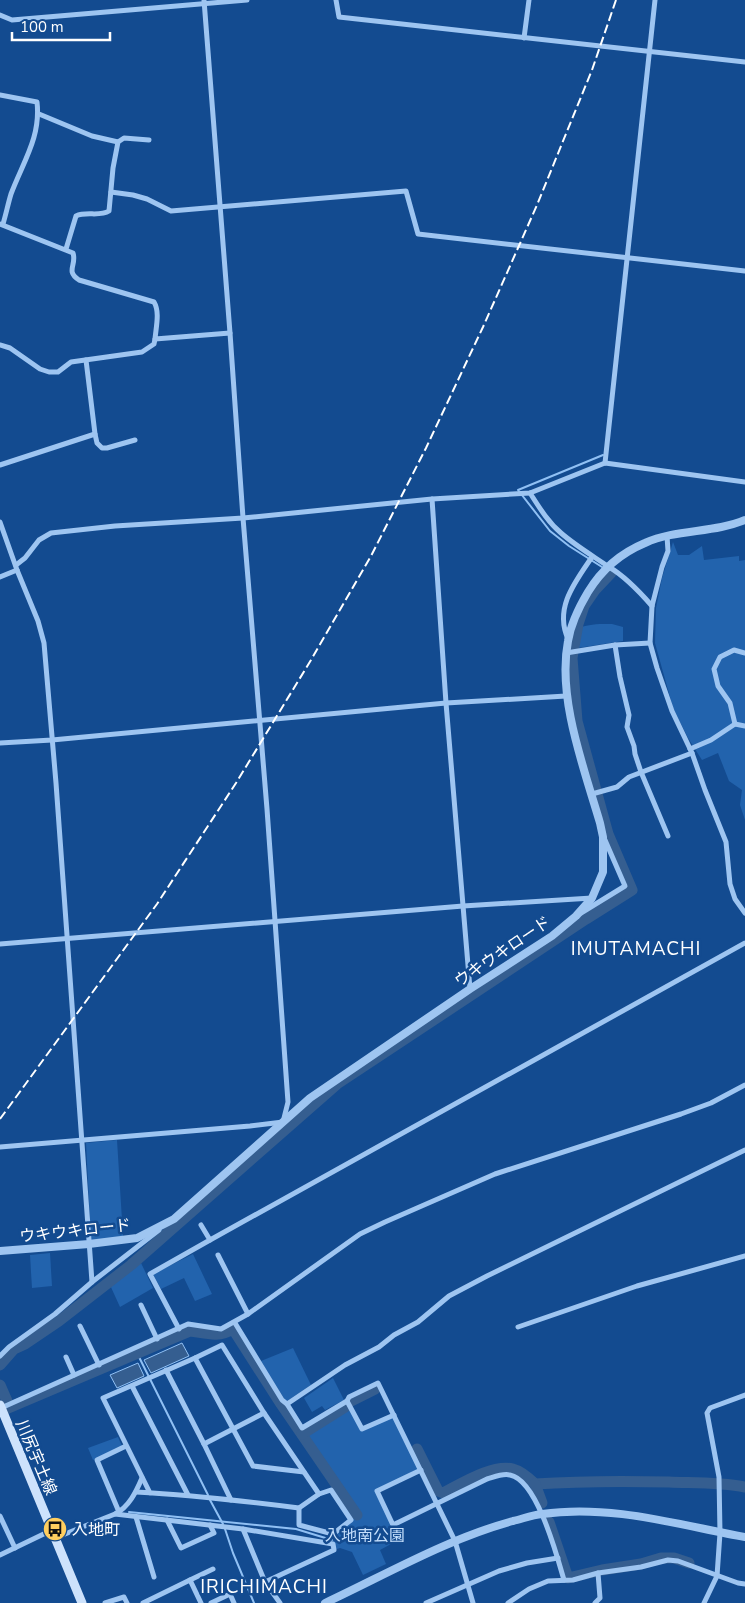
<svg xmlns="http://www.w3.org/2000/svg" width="745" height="1603" viewBox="0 0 745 1603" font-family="'Nunito Sans','Noto Sans JP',sans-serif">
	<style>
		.green { fill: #2263ad }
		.water { fill: #355e90; stroke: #90c0f4 }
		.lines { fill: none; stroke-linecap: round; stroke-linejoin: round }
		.stream { stroke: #90c0f4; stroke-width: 2 }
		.river { stroke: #355e90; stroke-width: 11 }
		.minor { stroke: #9ec5f1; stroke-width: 5 }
		.tertiary { stroke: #9ec5f1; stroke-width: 8 }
		.secondary { stroke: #cde2fc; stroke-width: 9 }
		.rail { stroke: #fff; stroke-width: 2; stroke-dasharray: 9 4; stroke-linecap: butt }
		.labels { text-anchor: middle; stroke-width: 5; stroke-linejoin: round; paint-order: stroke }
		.street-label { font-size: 16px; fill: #fff; stroke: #134b90 }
		.poi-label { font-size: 16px; fill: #fff; stroke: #134b90; text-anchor: start }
		.park-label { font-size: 16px; fill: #c5dffc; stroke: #134b90 }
		.quarter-label { font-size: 19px; letter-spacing: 1px; fill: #fff; stroke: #134b90 }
	</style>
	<rect width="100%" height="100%" fill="#134b90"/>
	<g class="green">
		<polygon points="673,542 678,555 689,555 702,546 704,560 739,556 739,561 745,560 745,820 740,805 742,790 729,781 718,753 702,760 688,738 673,708 655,643 656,608 662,578"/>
		<path d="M600 624H612L623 627V641L571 649C576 627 577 626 600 624Z"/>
		<polygon points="117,1140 123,1236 107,1240 91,1241 86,1143"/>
		<polygon points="50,1253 52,1286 32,1288 30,1255"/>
		<polygon points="193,1254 212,1294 195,1301 184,1278 161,1289 153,1274"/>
		<polygon points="141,1263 153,1288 120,1307 110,1285"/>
		<polygon points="293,1348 311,1385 287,1401 284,1400 261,1361"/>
		<polygon points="333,1378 344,1400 325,1410 322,1406 312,1412 304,1398"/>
		<polygon points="351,1407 362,1429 394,1415 421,1470 377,1491 393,1525 385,1530 391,1544 380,1550 386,1564 363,1575 352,1552 340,1548 334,1550 333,1534 351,1520 359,1515 307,1435"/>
		<polygon points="118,1437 122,1446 93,1460 88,1448"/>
	</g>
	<g class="water">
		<polygon points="182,1343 189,1356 151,1373 144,1360"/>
		<polygon points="138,1363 144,1376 117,1388 110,1375"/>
	</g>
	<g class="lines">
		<g class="stream">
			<polyline points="602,567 569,546 550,531 518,490 603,455"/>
			<polyline points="137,1353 208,1495"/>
			<polyline points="210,1500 223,1524"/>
			<polyline points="129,1512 296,1529 332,1540"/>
			<polyline points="225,1529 233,1553 254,1603"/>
		</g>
		<g class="river">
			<polyline points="0,1365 14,1349 25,1344 59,1321 131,1265 337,1084 586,919 632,890 608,834 577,721 572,658 578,624 584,606 595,590 611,573"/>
			<polyline points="0,1385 7,1401"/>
			<polyline points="351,1401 375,1389"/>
			<path d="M6 1409 190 1331C206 1333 218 1338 233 1329L281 1404 357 1515"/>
			<polyline points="302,1434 345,1407"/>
			<path d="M417 1449 438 1491 443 1493C461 1484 492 1464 513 1469 521 1471 529 1478 535 1484 580 1481 624 1481 669 1482 694 1483 720 1482 745 1487"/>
			<polyline points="535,1484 542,1503"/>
			<polyline points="549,1522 568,1578 602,1570 641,1564 661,1558 674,1558 689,1563"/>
		</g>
		<g class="minor">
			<polyline points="336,0 339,17 745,62"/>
			<polyline points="0,15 12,20 247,0"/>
			<polyline points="524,38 529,0"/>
			<path d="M0 95 37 102C41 137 23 162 11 194 8 204 6 214 3 224"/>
			<polyline points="39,114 92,136 118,142"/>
			<polyline points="111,192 133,195 147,199 171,211 406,191 418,234 745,271"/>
			<path d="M0 224 73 253C77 265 65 271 79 280L154 302C160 312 156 327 155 339L230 333"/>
			<path d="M66 249 76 216C86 211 100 217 109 211L113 168 118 142 124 138 149 140"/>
			<polyline points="0,345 10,348 40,369 49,372 58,372 71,362 142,352 154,344 155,339"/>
			<polyline points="86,360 95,434 97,443 102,448 107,448 135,440"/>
			<polyline points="605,463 655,0"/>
			<polyline points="0,465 95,434"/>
			<path d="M530 493C539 507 548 522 561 533 576 546 593 556 609 567 626 577 639 591 652 606"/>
			<polyline points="432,499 446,703 470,989"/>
			<polyline points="0,522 17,570 38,621 44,643 56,783 92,1282"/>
			<polyline points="667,536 668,551 662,567 652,606 650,643 657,668 672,711 692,753 705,790 726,842 730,884 735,899 745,913"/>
			<polyline points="16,565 25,558 39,540 51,533 115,526 243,518 432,499 530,493 605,463 745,482"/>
			<polyline points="0,577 17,570"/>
			<path d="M568 639C554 608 575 582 592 557"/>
			<polyline points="615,645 620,677 629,715 627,727 634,746 635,754 641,772 668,836"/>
			<polyline points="566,653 615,645 650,643"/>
			<polyline points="735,724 730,703 718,686 714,669 720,657 734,650 745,653"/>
			<polyline points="0,743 52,740 446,703 566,696"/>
			<polyline points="690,749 711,740 735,724 745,726"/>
			<polyline points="592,794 617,787 629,777 692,753"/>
			<polyline points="581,913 625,886 605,840"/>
			<polyline points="0,944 463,906 592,898"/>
			<polyline points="0,1147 250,1126 283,1122 288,1102 267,809 243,518 230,333 204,0"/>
			<polyline points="210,1240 745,943"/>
			<polyline points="218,1255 248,1314"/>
			<polyline points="141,1305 157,1339"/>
			<polyline points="235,1323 282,1400 287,1404 345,1365 379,1347 394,1335 418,1322 449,1296 487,1276 745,1150"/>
			<polyline points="80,1326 99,1365"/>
			<polyline points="518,1327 637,1286 745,1256"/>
			<polyline points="179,1329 150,1274 210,1240 201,1225"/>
			<polyline points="0,1356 9,1347 55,1314 92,1282 159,1230"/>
			<polyline points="66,1357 74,1375"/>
			<polyline points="195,1358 253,1466 304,1472"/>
			<polyline points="166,1370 204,1444 231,1500"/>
			<polyline points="132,1386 188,1495"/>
			<polyline points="347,1401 349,1397 378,1383 455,1541 473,1603"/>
			<polyline points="287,1404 302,1428 347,1401 362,1429 394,1415"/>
			<polyline points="1,1408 188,1324 221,1329 248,1314 360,1234 385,1222 495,1174 681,1114 711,1103 745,1085"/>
			<polyline points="204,1444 264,1413"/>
			<path d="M421 1470 377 1491 393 1525 487 1479C494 1477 503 1473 510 1475 537 1480 557 1556 564 1580"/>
			<path d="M136 1492C190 1495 244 1501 299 1508L319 1494 264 1413 222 1345 195 1358 103 1398 150 1493"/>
			<polyline points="299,1508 299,1525 333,1534 351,1520 331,1490 319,1494"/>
			<polyline points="119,1512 97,1460 126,1446"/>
			<polyline points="115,1514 243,1529 333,1544 334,1550 265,1582"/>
			<polyline points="0,1516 15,1548"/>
			<polyline points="136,1517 154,1577"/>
			<polyline points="167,1520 181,1548 214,1533 210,1525"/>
			<polyline points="243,1529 265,1582 280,1603"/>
			<path d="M55 1538 115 1514C129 1507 136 1492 142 1478"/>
			<polyline points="0,1555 52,1530"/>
			<polyline points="190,1580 213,1569"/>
			<polyline points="105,1603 124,1597 127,1603"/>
			<polyline points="143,1603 190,1580 201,1603"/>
			<polyline points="211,1603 230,1594 234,1603"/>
			<polyline points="426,1603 499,1571 527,1563 558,1558"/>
			<polyline points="508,1603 529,1589 548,1581 573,1580 598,1573 641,1567 668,1560 678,1561 738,1583 745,1584"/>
			<polyline points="595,1603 600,1598 598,1573"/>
			<polyline points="704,1603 717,1576 720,1533 719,1477 707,1413 710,1408 745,1395"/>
		</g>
		<g class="tertiary">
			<path d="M0 1251 89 1244 137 1238 174 1219 310 1098 470 989 552 936 576 916 592 898 603 872V837L600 823C584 768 557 698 568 641 571 623 579 607 588 592 602 569 621 553 645 543 676 529 714 533 745 520"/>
			<path d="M325 1603C387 1574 447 1539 513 1521 522 1519 532 1515 542 1514 610 1504 679 1525 745 1537"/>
		</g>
		<polyline class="secondary" points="0,1405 82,1603"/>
		<polyline class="rail" points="0,1119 157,904 236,783 311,660 371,556 426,448 483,327 537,205 592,70 616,0"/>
	</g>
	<defs>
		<g id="bus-disc" transform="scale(1.25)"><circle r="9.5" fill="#ffce5f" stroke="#134b90"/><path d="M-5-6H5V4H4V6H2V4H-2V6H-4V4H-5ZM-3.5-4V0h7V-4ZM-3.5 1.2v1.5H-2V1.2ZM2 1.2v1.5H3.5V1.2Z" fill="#111"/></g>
	</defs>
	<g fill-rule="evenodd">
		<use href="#bus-disc" x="55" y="1529"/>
	</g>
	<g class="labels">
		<g class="street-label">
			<text transform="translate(502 951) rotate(-34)" y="6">ウキウキロード</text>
			<text transform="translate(75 1230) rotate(-6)" y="6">ウキウキロード</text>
			<text transform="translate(37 1457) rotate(67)" y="6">川尻宇土線</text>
		</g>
		<g class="poi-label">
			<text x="72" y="1535">入地町</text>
		</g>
		<g class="park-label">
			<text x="365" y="1541">入地南公園</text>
		</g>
		<g class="quarter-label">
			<text x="636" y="955">IMUTAMACHI</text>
			<text x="264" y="1593">IRICHIMACHI</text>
		</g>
	</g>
	<path d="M12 32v8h98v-8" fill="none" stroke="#ffffff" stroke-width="2.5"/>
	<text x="20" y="32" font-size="15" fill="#ffffff" stroke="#134b90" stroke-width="4" paint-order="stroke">100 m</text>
</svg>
